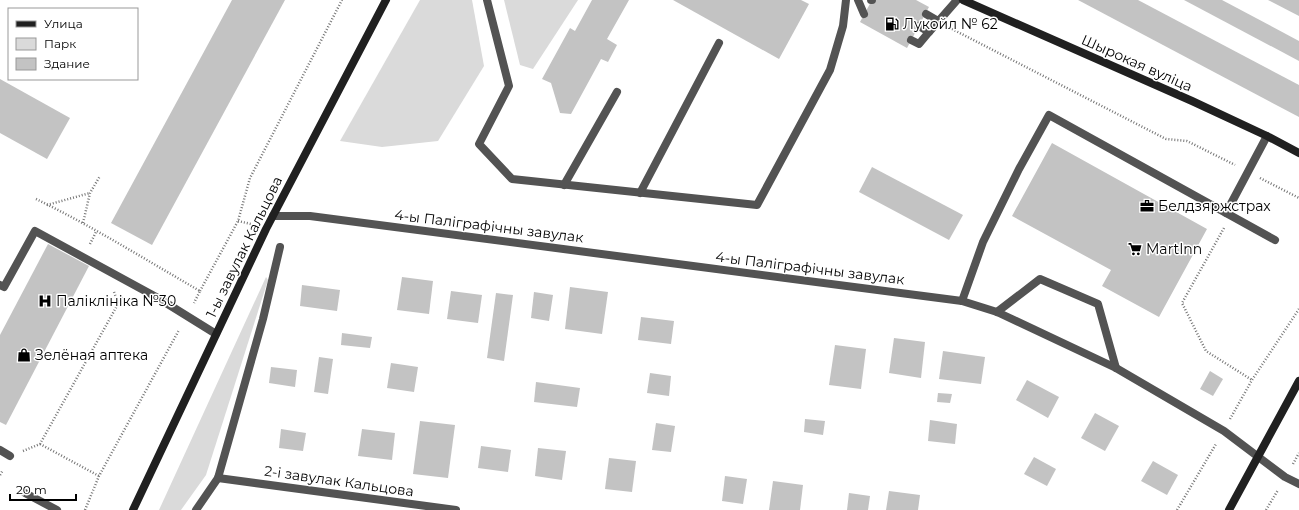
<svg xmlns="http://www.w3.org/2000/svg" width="1299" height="510" viewBox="0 0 1299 510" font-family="Montserrat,sans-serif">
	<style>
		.green { fill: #dadada }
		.building { fill: #c3c3c3 }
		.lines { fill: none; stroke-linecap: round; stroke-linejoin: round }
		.path { stroke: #757575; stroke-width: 2.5; stroke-dasharray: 1 2; stroke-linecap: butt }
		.lane { stroke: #535353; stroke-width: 8 }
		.street { stroke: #535353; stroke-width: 8 }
		.secondary { stroke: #202020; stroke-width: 8 }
		.labels { text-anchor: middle; stroke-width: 3; stroke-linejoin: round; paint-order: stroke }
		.poi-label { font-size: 14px; fill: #000; stroke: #fff; text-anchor: start }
		.street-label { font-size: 14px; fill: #000; stroke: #fff }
	</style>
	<rect width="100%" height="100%" fill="#fff"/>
	<g class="green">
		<polygon points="420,0 472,0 484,66 438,141 382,147 340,141"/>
		<polygon points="504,0 578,0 533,69 520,65"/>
		<polygon points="266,277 268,280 206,475 181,510 159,510"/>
	</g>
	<g class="building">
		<polygon points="232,0 285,0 152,245 111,223"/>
		<polygon points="592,0 629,0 607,39 617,45 608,62 601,59 571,114 560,113 551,83 542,79 570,28 575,31"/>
		<polygon points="673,0 801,0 809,4 779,59"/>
		<polygon points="872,0 916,0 929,7 907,48 860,22"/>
		<polygon points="1078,0 1138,0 1299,85 1299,117"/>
		<polygon points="1184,0 1222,0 1299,41 1299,61"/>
		<polygon points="1268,0 1299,0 1299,16"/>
		<polygon points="0,79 70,118 47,159 0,133"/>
		<polygon points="1052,143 1207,229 1159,317 1102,286 1111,270 1012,216"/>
		<polygon points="872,167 963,215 949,240 859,192"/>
		<polygon points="48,244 89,266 6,425 0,422 0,335"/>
		<polygon points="402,277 433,281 429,314 397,310"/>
		<polygon points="302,285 340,290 337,311 300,306"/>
		<polygon points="570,287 608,292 602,334 565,329"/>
		<polygon points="451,291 482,295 478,323 447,319"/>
		<polygon points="534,292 553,295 549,321 531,318"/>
		<polygon points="496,293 513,295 504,361 487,358"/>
		<polygon points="641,317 674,321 671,344 638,340"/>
		<polygon points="342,333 372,337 370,348 341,345"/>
		<polygon points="894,338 925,342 921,378 889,373"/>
		<polygon points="835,345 866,349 861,389 829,385"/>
		<polygon points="943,351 985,357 981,384 939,379"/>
		<polygon points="319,357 333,359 328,394 314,392"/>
		<polygon points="391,363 418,367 414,392 387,388"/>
		<polygon points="271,367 297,370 295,387 269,383"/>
		<polygon points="1210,371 1223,379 1213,396 1200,389"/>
		<polygon points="650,373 671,376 669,396 647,393"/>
		<polygon points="1027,380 1059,397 1048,418 1016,400"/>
		<polygon points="536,382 580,388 577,407 534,402"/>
		<polygon points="938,393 952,394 950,403 937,402"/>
		<polygon points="1095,413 1119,426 1105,451 1081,438"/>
		<polygon points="805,419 825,421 823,435 804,432"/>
		<polygon points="930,420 957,424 955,444 928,441"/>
		<polygon points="420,421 455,425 448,478 413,474"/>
		<polygon points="656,423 675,426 671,452 652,450"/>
		<polygon points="281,429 306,433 303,451 279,448"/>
		<polygon points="362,429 395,433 392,460 358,456"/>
		<polygon points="481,446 511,450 508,472 478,468"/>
		<polygon points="538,448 566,451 562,480 535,476"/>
		<polygon points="1034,457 1056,469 1047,486 1024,474"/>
		<polygon points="609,458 636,461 632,492 605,489"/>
		<polygon points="1153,461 1178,475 1167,495 1141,481"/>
		<polygon points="725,476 747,479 743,504 722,501"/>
		<polygon points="773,481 803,485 800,510 769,510"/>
		<polygon points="889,491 920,495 918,510 886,510"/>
		<polygon points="849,493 870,496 868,510 847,510"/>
	</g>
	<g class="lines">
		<g class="path">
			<polyline points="952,29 1166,139 1187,141 1235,165"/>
			<polyline points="1260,178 1299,198"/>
			<path d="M36 199C92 226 146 260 200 291L194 303"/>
			<polyline points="47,205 90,193"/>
			<polyline points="238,221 251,224"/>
			<polyline points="83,223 90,193 100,176"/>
			<polyline points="1224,228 1182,303 1206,351 1252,380"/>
			<polyline points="90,244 96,232"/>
			<polyline points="200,291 238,221 250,178 342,0"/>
			<polyline points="114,292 118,303"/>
			<polyline points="1230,419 1252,380 1299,309"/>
			<polyline points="40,444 99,476"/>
			<polyline points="23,451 40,444 123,295"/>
			<polyline points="1293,464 1299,453"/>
			<polyline points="0,475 3,470"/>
			<polyline points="85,510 99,476 179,330"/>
			<polyline points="1177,510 1216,444"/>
			<polyline points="1266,510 1278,490"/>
		</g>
		<g class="lane">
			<polyline points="487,0 509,86 479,144 512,179 757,205 830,70 843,26 846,0"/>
			<polyline points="858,0 864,14"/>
			<polyline points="871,0 872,0"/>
			<polyline points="926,14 938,21"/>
			<polyline points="919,26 929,32 957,0"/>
			<polyline points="911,40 919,44 929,32"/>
			<polyline points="564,185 617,92"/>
			<polyline points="640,193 719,43"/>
			<polyline points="1226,213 1267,136"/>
			<polyline points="0,285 4,287 35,231 158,298 216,334"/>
			<polyline points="962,301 983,242 1019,169 1049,115 1275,240"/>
			<polyline points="997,312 1040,279 1098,304 1116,368"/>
			<polyline points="0,450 10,456"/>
			<polyline points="25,493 57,510"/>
			<polyline points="196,510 218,478 263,319 280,247"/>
		</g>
		<g class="street">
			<polyline points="273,216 310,216 962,301 997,312 1116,368 1224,431 1285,477 1299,484"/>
			<polyline points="218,478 456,510"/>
		</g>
		<g class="secondary">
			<polyline points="963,0 1192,101 1267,136 1299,153"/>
			<polyline points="133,510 266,229 386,0"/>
			<polyline points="1229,510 1299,381"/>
		</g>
	</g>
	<defs>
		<g id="fuel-bare" transform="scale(1.08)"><path d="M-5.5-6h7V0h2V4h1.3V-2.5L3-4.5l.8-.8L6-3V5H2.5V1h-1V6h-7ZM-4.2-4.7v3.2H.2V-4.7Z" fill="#000" stroke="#fff" stroke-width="2.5" paint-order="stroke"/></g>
		<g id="office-bare" transform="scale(1.08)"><path d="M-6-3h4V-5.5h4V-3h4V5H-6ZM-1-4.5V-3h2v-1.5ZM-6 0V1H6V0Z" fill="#000" stroke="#fff" stroke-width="2.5" paint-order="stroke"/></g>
		<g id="supermarket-bare" transform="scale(1.08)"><path d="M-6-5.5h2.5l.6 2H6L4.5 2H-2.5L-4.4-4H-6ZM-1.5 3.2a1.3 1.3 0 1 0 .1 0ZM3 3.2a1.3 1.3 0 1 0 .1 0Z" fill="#000" stroke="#fff" stroke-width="2.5" paint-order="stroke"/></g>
		<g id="hospital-bare" transform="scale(1.08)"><path d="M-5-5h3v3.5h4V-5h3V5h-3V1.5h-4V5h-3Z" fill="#000" stroke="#fff" stroke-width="2.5" paint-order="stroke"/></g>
		<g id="shop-bare" transform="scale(1.08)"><path d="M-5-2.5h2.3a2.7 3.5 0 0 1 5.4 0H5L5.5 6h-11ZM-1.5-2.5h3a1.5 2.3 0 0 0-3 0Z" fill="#000" stroke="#fff" stroke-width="2.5" paint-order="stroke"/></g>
	</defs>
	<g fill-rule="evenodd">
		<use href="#fuel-bare" x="892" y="24"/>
		<use href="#office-bare" x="1147" y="206"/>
		<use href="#supermarket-bare" x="1135" y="249"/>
		<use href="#hospital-bare" x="45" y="301"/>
		<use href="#shop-bare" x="24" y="355"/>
	</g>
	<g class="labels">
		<g class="poi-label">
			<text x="903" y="29">Лукойл № 62</text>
			<text x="1158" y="211">Белдзяржстрах</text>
			<text x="1146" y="254">MartInn</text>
			<text x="56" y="306">Паліклініка №30</text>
			<text x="35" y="360">Зелёная аптека</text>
		</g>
		<g class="street-label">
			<text transform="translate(1137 63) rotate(24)" y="5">Шырокая вуліца</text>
			<text transform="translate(489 226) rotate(7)" y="5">4-ы Паліграфічны завулак</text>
			<text transform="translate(244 247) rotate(-64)" y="5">1-ы завулак Кальцова</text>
			<text transform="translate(810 268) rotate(7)" y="5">4-ы Паліграфічны завулак</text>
			<text transform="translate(339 481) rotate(8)" y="5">2-і завулак Кальцова</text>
		</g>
	</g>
	<rect x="8" y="8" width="130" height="72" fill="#ffffff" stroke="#999999"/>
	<rect x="16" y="21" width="20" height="6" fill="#202020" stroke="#999999"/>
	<text x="44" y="28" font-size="12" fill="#000000">Улица</text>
	<rect x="16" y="38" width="20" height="12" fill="#dadada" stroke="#999999"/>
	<text x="44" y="48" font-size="12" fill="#000000">Парк</text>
	<rect x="16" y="58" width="20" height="12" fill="#c3c3c3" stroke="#999999"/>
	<text x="44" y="68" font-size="12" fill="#000000">Здание</text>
	<path d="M10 494v6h66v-6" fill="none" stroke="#000000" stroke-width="2"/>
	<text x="16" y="494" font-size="12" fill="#000000" stroke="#ffffff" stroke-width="3" paint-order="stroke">20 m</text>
</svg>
